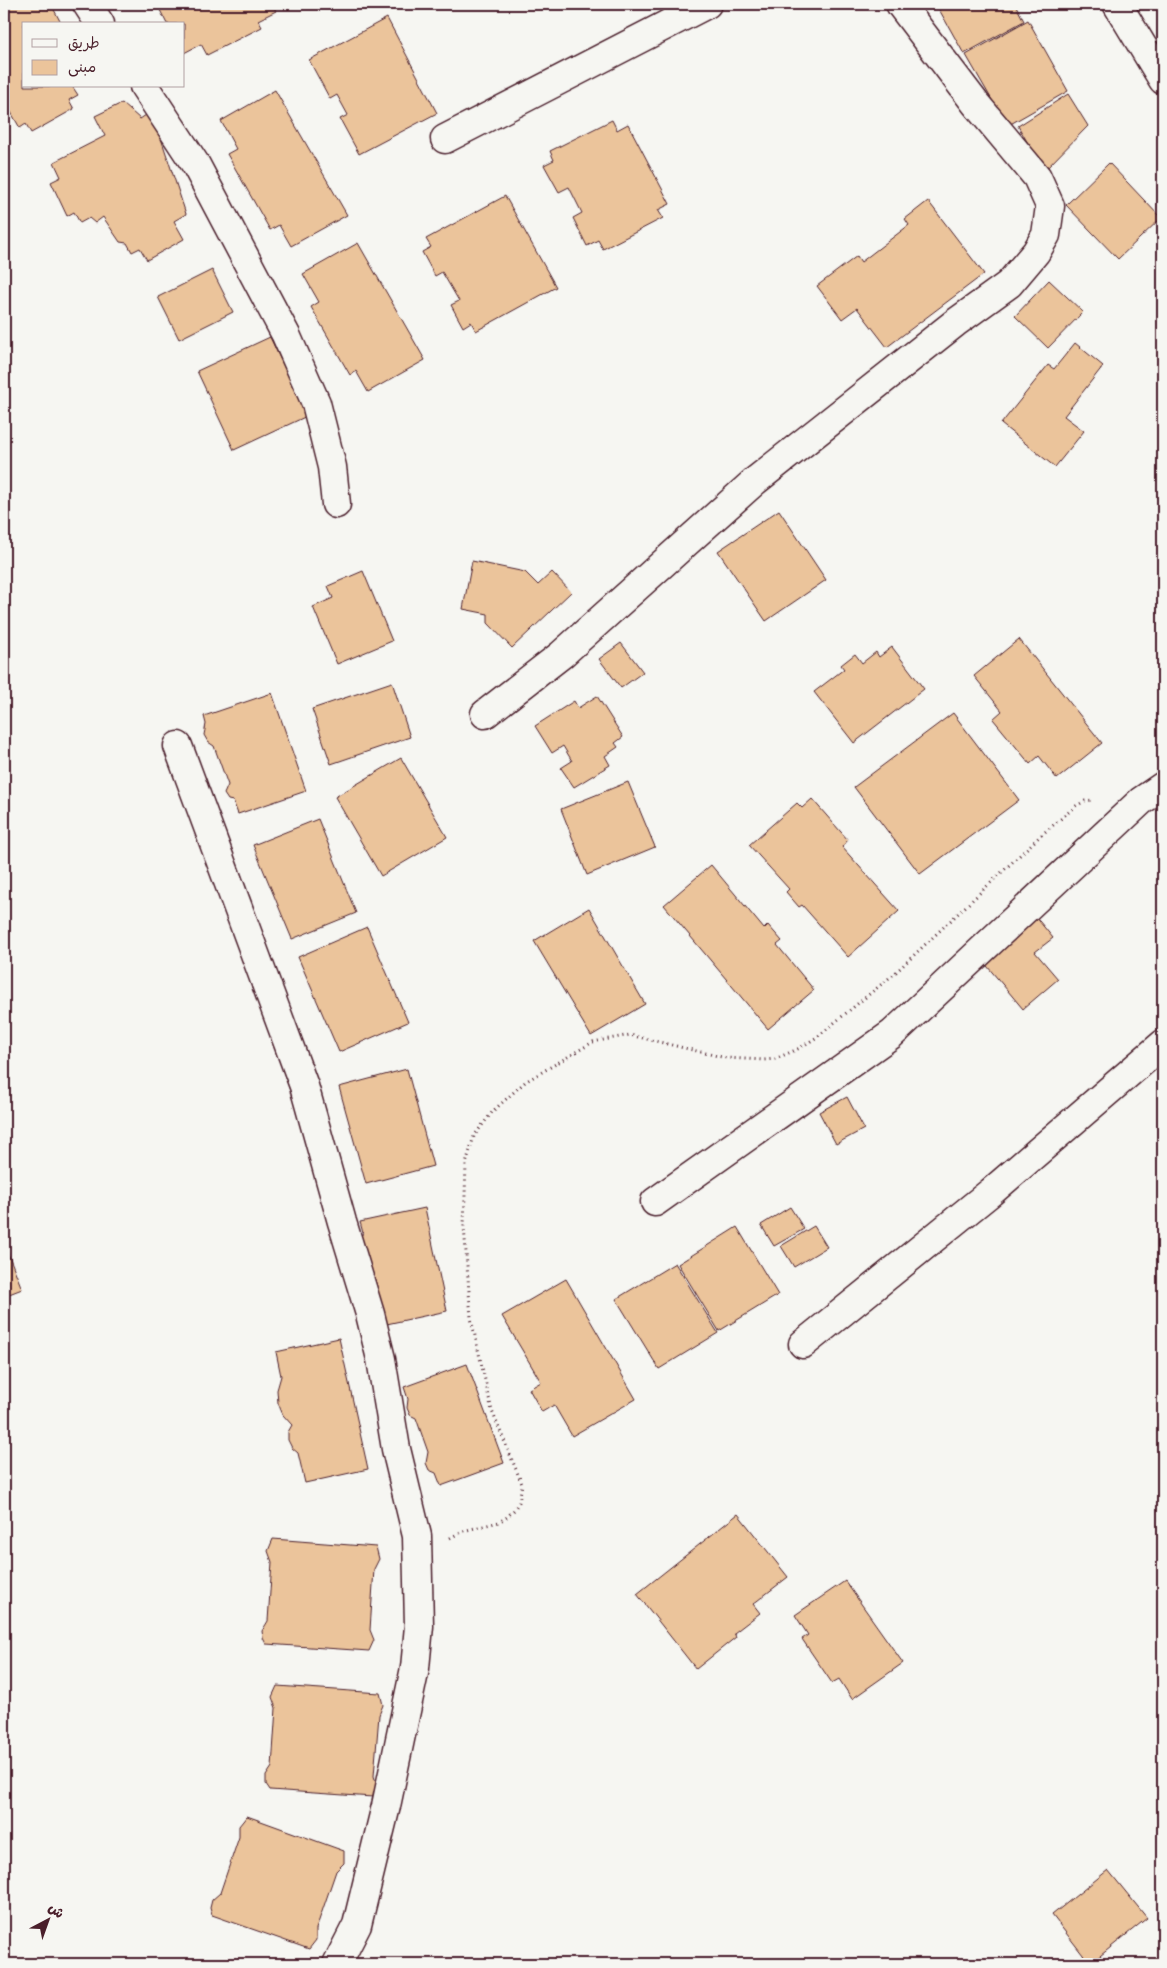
<svg xmlns="http://www.w3.org/2000/svg" width="1167" height="1968" viewBox="0 0 1167 1968" font-family="Pangolin,'Playpen Sans Arabic',sans-serif">
	<style>
		.building { fill: #ebc49b; stroke: #4a1f2b }
		.lines { fill: none; stroke-linecap: round; stroke-linejoin: round }
		.minor-casing { stroke: #4a1f2b; stroke-width: 31 }
		.major-casing { stroke: #4a1f2b; stroke-width: 31 }
		.path { stroke: #4a1f2b; stroke-width: 3; stroke-dasharray: 1 4; stroke-linecap: butt }
		.minor { stroke: #f6f6f2; stroke-width: 28 }
		.major { stroke: #f6f6f2; stroke-width: 28 }
	</style>
	<rect width="100%" height="100%" fill="#f6f6f2"/>
	<filter id="ink" filterUnits="userSpaceOnUse"><feTurbulence type="fractalNoise" baseFrequency=".02" numOctaves="2"/><feDisplacementMap in="SourceGraphic" scale="10" xChannelSelector="R" yChannelSelector="G"/><feConvolveMatrix kernelMatrix="1 2 1 2 8 2 1 2 1" color-interpolation-filters="sRGB"/></filter>
	<g filter="url(#ink)">
		<g class="building">
			<polygon points="4,4 51,4 61,23 24,24 24,86 72,86 78,95 69,100 74,109 31,133 26,124 20,128 4,100"/>
			<polygon points="157,4 272,4 276,11 258,20 262,27 207,55 201,44 184,53 184,24 167,24"/>
			<polygon points="936,4 1015,4 1024,21 964,54"/>
			<polygon points="387,18 437,113 359,154 340,119 348,115 337,95 330,99 309,60"/>
			<polygon points="1028,20 1068,91 1007,126 966,55"/>
			<polygon points="275,90 347,215 291,246 279,225 270,230 227,154 236,149 221,121"/>
			<polygon points="1068,94 1088,126 1044,171 1018,126"/>
			<polygon points="122,103 140,119 152,111 186,214 174,221 184,239 147,260 140,248 132,252 127,243 120,242 103,217 95,223 89,218 80,223 74,212 67,216 51,182 61,177 54,162 105,136 95,116"/>
			<polygon points="612,120 617,130 628,124 670,204 658,210 663,218 603,249 598,240 587,246 573,218 582,213 569,187 559,192 544,165 554,160 550,151"/>
			<polygon points="1109,163 1161,218 1118,259 1066,205"/>
			<polygon points="505,196 556,287 476,331 471,322 463,327 451,305 459,301 442,272 435,276 422,252 431,247 426,239"/>
			<polygon points="928,201 984,274 887,347 857,308 842,319 817,286 857,256 861,262 909,225 905,219"/>
			<polygon points="358,243 425,360 368,392 356,371 350,375 311,307 319,302 303,274"/>
			<polygon points="212,270 233,312 179,339 158,297"/>
			<polygon points="1049,280 1083,312 1048,348 1015,316"/>
			<polygon points="270,337 307,416 234,450 197,371"/>
			<polygon points="1075,343 1103,366 1064,416 1084,431 1055,467 1001,424 1048,365 1054,369"/>
			<polygon points="779,510 826,580 766,621 718,551"/>
			<polygon points="472,561 525,572 538,585 552,572 571,592 512,648 488,623 488,614 463,609"/>
			<polygon points="363,571 392,641 337,664 313,607 333,598 328,586"/>
			<polygon points="1019,639 1102,743 1057,779 1039,756 1030,764 993,719 1002,711 974,676"/>
			<polygon points="621,643 643,672 621,688 599,659"/>
			<polygon points="892,647 924,689 854,743 814,692 844,669 841,665 855,654 862,663 876,652 879,657"/>
			<polygon points="392,682 410,737 331,764 312,709"/>
			<polygon points="272,693 306,791 238,814 233,801 228,800 224,794 228,785 214,746 208,742 204,735 206,724 204,716"/>
			<polygon points="597,696 623,737 615,743 618,747 605,756 610,765 574,787 561,768 572,761 563,746 552,753 535,726 574,701 578,708"/>
			<polygon points="953,713 1019,800 920,874 854,787"/>
			<polygon points="401,758 447,837 381,876 335,797"/>
			<polygon points="628,782 655,847 587,875 561,809"/>
			<polygon points="812,799 848,840 842,847 899,911 848,957 802,905 799,907 786,892 789,889 749,845 797,803 802,808"/>
			<polygon points="318,819 356,913 292,939 253,845"/>
			<polygon points="711,865 764,929 768,925 782,941 777,945 814,990 768,1029 664,905"/>
			<polygon points="589,908 645,1004 591,1036 534,941"/>
			<polygon points="1035,916 1053,938 1035,952 1058,979 1023,1009 982,960"/>
			<polygon points="367,927 408,1022 339,1052 298,957"/>
			<polygon points="407,1069 433,1166 366,1184 339,1087"/>
			<polygon points="847,1097 864,1129 836,1144 819,1112"/>
			<polygon points="790,1207 804,1229 774,1246 761,1225"/>
			<polygon points="425,1208 447,1311 382,1325 367,1254 362,1249 360,1238 363,1233 360,1222"/>
			<polygon points="814,1226 827,1247 794,1267 781,1246"/>
			<polygon points="737,1227 778,1295 719,1331 678,1264"/>
			<polygon points="4,1243 22,1289 4,1296"/>
			<polygon points="675,1263 718,1333 659,1369 616,1299"/>
			<polygon points="566,1279 636,1399 572,1436 554,1405 542,1412 529,1389 541,1382 502,1316"/>
			<polygon points="339,1338 368,1469 305,1483 298,1453 292,1448 288,1440 288,1432 292,1425 283,1415 278,1403 277,1390 281,1376 276,1352"/>
			<polygon points="467,1364 504,1463 441,1486 436,1473 429,1470 426,1463 428,1452 416,1418 410,1415 407,1408 408,1399 404,1387"/>
			<polygon points="738,1514 788,1577 753,1604 760,1613 734,1633 736,1637 696,1669 637,1594"/>
			<polygon points="273,1539 376,1547 379,1559 374,1569 370,1630 374,1640 369,1651 266,1644 263,1638 262,1631 268,1621 272,1562 268,1551"/>
			<polygon points="845,1581 903,1663 852,1699 839,1679 832,1683 802,1639 808,1635 795,1615"/>
			<polygon points="277,1686 380,1693 383,1705 379,1715 374,1776 377,1786 373,1797 270,1790 266,1784 266,1776 272,1767 276,1708 272,1697"/>
			<polygon points="247,1816 344,1851 344,1863 336,1871 316,1929 316,1940 309,1949 212,1915 210,1908 212,1900 220,1893 239,1837 239,1826"/>
			<polygon points="1108,1870 1147,1918 1090,1964 1052,1915"/>
		</g>
		<g class="lines">
			<g class="minor-casing">
				<g id="minor">
					<polyline points="87,4 100,24"/>
					<polyline points="144,86 196,165 286,335 316,403 332,467 336,504"/>
					<polyline points="445,139 707,4"/>
					<polyline points="485,714 561,655 755,481 955,323 1009,284 1036,252 1046,235 1050,206 1037,177 976,104 900,4"/>
					<polyline points="178,746 304,1086 342,1222 370,1314 381,1359 396,1449 417,1536 419,1626 415,1668 386,1806 357,1925 337,1964"/>
					<polyline points="655,1202 892,1034 1141,801 1163,786"/>
					<polyline points="803,1344 991,1192 1163,1044"/>
				</g>
			</g>
			<g class="major-casing">
				<polyline id="major" points="1117,4 1163,80"/>
			</g>
			<polyline class="path" points="450,1538 463,1531 499,1522 507,1517 514,1510 519,1502 522,1484 492,1411 471,1318 464,1226 466,1164 474,1136 493,1111 525,1082 593,1042 630,1035 726,1058 764,1060 775,1059 800,1048 817,1037 894,974 1039,837 1076,806 1085,801 1093,800"/>
			<use href="#minor" class="minor"/>
			<use href="#major" class="major"/>
		</g>
	</g>
	<rect width="1167" height="1968" fill="none" stroke="#f6f6f2" stroke-width="20"/>
	<rect x="10" y="10" width="1147" height="1948" fill="none" stroke="#4a1f2b" stroke-width="2" filter="url(#ink)"/>
	<rect x="22" y="22" width="162" height="65" fill="#f6f6f2" stroke="#b1a0a2"/>
	<rect x="32" y="39" width="25" height="8" fill="#f6f6f2" stroke="#b1a0a2"/>
	<text x="68" y="48" font-size="15" fill="#4a1f2b">طريق</text>
	<rect x="32" y="60" width="25" height="15" fill="#ebc49b" stroke="#b1a0a2"/>
	<text x="68" y="72" font-size="15" fill="#4a1f2b">مبنى</text>
	<g transform="translate(48 1920) rotate(41)" stroke="#f6f6f2" stroke-width="4" paint-order="stroke">
	<path d="M0-4L9 19L0 12L-9 19Z" fill="#4a1f2b"/>
	<text y="-8" font-size="14" font-weight="bold" text-anchor="middle" fill="#4a1f2b">ش</text>
	</g>
</svg>
